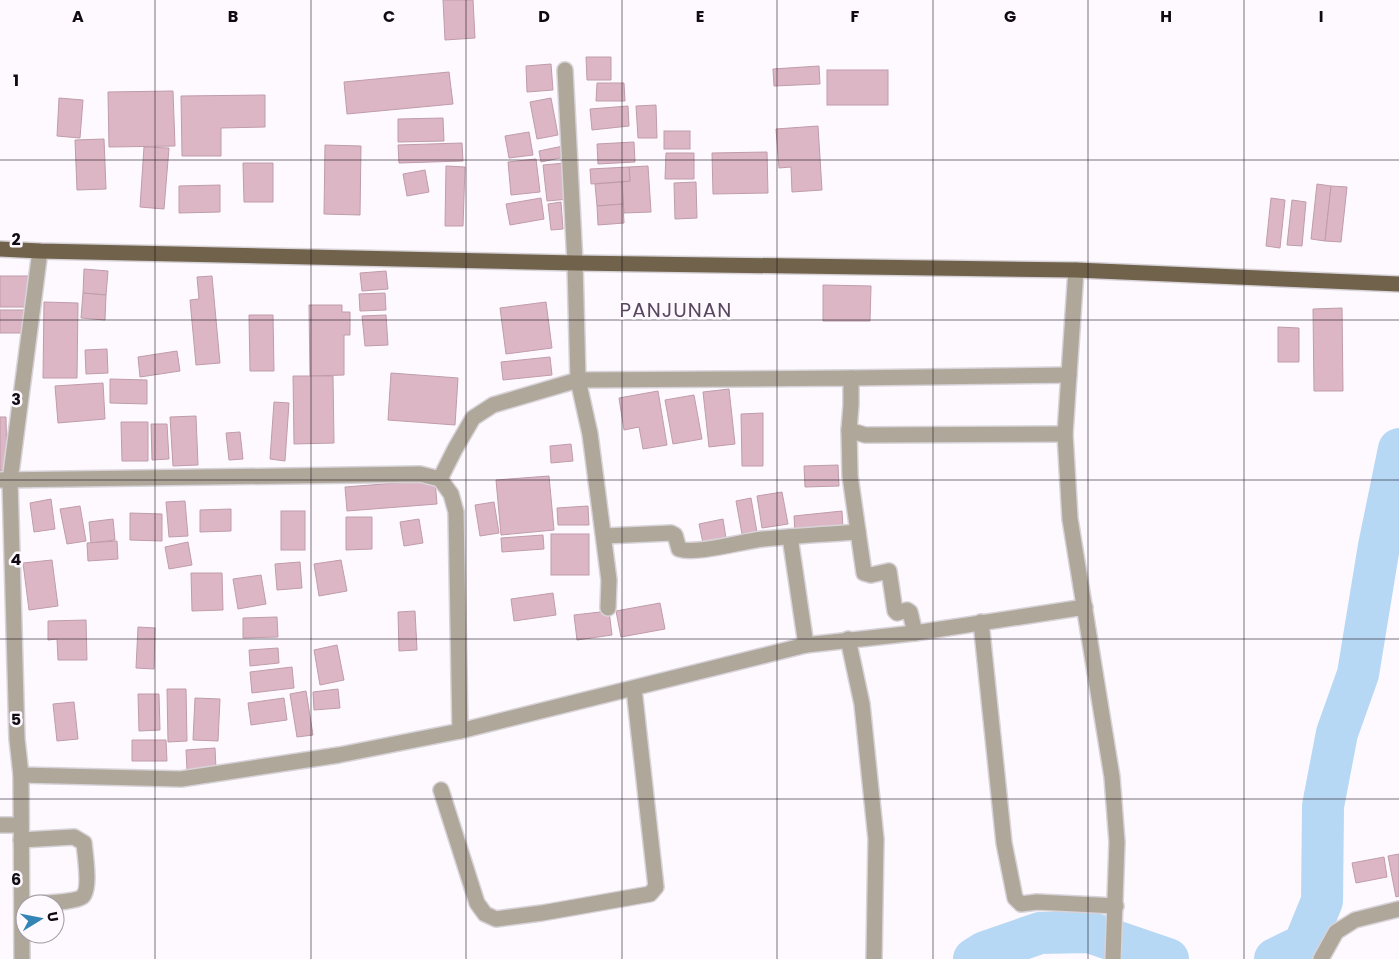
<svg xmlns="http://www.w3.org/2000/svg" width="1399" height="959" viewBox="0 0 1399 959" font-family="Poppins,sans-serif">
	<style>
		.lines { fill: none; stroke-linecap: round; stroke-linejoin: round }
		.river { stroke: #b6d8f5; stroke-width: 42 }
		.building { fill: #dcb6c4; stroke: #c09ca9 }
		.minor-casing { stroke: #d7d3d9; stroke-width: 18 }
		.primary-casing { stroke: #d7d3d9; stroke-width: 18 }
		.minor { stroke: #afa79a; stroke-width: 15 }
		.primary { stroke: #70624b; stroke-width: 15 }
		.grid { fill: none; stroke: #110a13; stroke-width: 1; stroke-opacity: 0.55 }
		.labels { text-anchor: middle; stroke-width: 5; stroke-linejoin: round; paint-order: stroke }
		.quarter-label { font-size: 20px; letter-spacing: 1px; fill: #594760; stroke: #fdf9ff }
		.grid-label { font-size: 16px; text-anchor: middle; font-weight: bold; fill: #110a13; stroke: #fdf9ff; stroke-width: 5; stroke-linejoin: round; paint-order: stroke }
	</style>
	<rect width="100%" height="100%" fill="#fdf9ff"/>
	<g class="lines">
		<g class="river">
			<polyline points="974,959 985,952 1040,933 1089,932 1168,959"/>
			<polyline points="1275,959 1304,945 1322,901 1323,806 1337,733 1358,674 1379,546 1399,449"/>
		</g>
	</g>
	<g class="building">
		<polygon points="443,0 473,0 475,38 445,40"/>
		<polygon points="586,57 611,57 611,80 587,80"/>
		<polygon points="551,64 553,90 527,92 526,66"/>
		<polygon points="819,66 820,84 774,86 773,69"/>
		<rect x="827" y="70" width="61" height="35"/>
		<polygon points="449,72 453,104 347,114 344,82"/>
		<polygon points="597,83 624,83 625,101 596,101"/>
		<polygon points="173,91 175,146 109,147 108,92"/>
		<polygon points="265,95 265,127 221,128 221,156 182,156 181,96"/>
		<polygon points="59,98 83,100 80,138 57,136"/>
		<polygon points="551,98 558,135 537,139 530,102"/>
		<polygon points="656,105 657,138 638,138 636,106"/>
		<polygon points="628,106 629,126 592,130 590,109"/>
		<polygon points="443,118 444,141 398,142 398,119"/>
		<polygon points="818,126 822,190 792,192 791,167 779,168 776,129"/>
		<rect x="664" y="131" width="26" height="18"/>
		<polygon points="529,132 533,155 509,158 505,136"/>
		<polygon points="104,139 106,189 77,190 75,140"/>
		<polygon points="634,142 635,162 598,164 597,144"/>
		<polygon points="462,143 463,161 399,163 398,145"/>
		<polygon points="325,145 361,146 360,215 324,214"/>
		<polygon points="563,146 565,157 541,162 539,151"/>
		<polygon points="144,147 169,148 164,209 140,207"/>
		<polygon points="767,152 768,193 713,194 712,153"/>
		<polygon points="666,153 694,153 694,179 665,179"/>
		<polygon points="536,159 540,192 511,195 508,162"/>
		<polygon points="243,163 273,163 273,202 244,202"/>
		<polygon points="565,163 569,199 547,201 543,165"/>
		<polygon points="446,166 465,167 463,226 445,226"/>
		<polygon points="648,166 651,212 624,213 622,182 630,181 629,167"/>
		<polygon points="629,167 630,181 591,184 590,169"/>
		<polygon points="425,170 429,192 407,196 403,174"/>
		<polygon points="622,182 623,204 597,206 595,184"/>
		<polygon points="696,182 697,218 675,219 674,183"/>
		<polygon points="1317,184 1331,186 1325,241 1311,239"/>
		<polygon points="220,185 220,212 179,213 179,186"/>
		<polygon points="1331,186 1347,187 1341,242 1325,241"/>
		<polygon points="541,198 544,219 510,225 506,204"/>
		<polygon points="1271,198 1285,200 1280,248 1266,246"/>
		<polygon points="1292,200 1306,202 1302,246 1287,245"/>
		<polygon points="561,202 563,229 551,230 548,204"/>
		<polygon points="623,204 624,223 598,225 597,206"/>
		<polygon points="84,269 108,271 106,295 83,293"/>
		<polygon points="386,271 388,289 362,291 360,273"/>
		<rect x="0" y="276" width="30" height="31"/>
		<polygon points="212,276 220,363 196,365 190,300 199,299 197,277"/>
		<polygon points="823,285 871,286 870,321 823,321"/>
		<polygon points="83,293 106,295 105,320 81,318"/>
		<polygon points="385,293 386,310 360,311 359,294"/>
		<polygon points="44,302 78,303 77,378 43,378"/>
		<polygon points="546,302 552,348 506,354 500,308"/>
		<polygon points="309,305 342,305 342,312 350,312 350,335 344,335 344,375 310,376"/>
		<polygon points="1342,308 1343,391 1314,391 1313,309"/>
		<rect x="0" y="310" width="24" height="23"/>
		<polygon points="249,315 273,315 274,371 250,371"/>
		<polygon points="386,315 388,345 365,346 362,316"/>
		<polygon points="1278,327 1299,328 1299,362 1278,362"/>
		<polygon points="107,349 108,373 86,374 85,350"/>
		<polygon points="177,351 180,371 140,377 138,357"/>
		<polygon points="550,357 552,375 503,380 501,362"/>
		<polygon points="391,373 458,378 455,425 388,420"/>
		<polygon points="293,376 333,376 334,443 294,444"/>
		<polygon points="110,379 147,380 147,404 110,403"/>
		<polygon points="103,383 105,419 58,423 55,386"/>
		<polygon points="729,389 735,444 709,447 703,392"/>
		<polygon points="658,391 667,445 643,449 639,427 624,430 619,398"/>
		<polygon points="694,395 702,439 673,444 665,400"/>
		<polygon points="274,402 289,403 285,461 270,459"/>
		<polygon points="763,413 763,466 742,466 741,414"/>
		<polygon points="196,416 198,465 173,466 170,417"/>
		<polygon points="0,417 6,417 7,471 0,471"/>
		<polygon points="121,422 148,422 148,461 122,461"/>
		<polygon points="151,424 167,424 169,459 152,460"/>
		<polygon points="240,432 243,459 229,460 226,433"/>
		<polygon points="571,444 573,461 551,463 550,446"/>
		<polygon points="838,465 839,486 805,487 804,466"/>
		<polygon points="549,476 554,530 501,535 496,480"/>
		<polygon points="435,480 437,504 347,511 345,487"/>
		<polygon points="782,492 788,524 762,528 757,496"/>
		<polygon points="751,498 757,532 742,534 736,501"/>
		<polygon points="51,499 55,529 34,532 30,503"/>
		<polygon points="185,501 188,536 169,537 166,502"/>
		<polygon points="494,502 499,533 480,536 475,505"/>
		<polygon points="80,506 86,541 67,544 60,509"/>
		<polygon points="588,506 589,525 558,525 557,508"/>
		<polygon points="231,509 231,531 200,532 200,510"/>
		<rect x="281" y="511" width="24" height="39"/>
		<polygon points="842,511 843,529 795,533 794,516"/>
		<polygon points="130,513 162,514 162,541 130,540"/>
		<polygon points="346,517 372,517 372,549 346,550"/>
		<polygon points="113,519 115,540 91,543 89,522"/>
		<polygon points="419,519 423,543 404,546 400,522"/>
		<polygon points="723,519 726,538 703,543 699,524"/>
		<rect x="551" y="534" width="38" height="41"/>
		<polygon points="543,535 544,549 502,552 501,538"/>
		<polygon points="117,541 118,559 88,561 87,543"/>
		<polygon points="188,542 192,565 169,569 165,547"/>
		<polygon points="52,560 58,606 29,610 23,563"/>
		<polygon points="341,560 347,591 319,596 314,564"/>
		<polygon points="300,562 302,588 277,590 275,564"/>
		<polygon points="191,573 222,573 223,610 192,611"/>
		<polygon points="261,575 266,604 238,609 233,579"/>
		<polygon points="553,593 556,615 514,621 511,599"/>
		<polygon points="660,603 665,629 621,637 616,611"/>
		<polygon points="415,611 417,650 399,651 398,612"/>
		<polygon points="609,611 612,635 577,640 574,615"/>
		<polygon points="277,617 278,637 243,638 243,618"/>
		<polygon points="86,620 87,660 58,660 57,639 48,640 48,621"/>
		<polygon points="138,627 155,628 154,669 136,668"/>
		<polygon points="337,645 344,680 320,685 314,650"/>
		<polygon points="278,648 279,663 250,666 249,650"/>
		<polygon points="292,667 294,688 252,693 250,672"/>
		<polygon points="167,689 186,689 187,741 168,742"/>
		<polygon points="338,689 340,708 314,710 313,692"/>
		<polygon points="306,691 313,735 297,737 290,694"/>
		<polygon points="138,694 159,694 160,730 139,731"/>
		<polygon points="195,698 220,699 218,741 193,740"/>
		<polygon points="284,698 287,720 251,725 248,703"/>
		<polygon points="74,702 78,739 57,741 53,704"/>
		<polygon points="132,740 166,740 167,761 132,761"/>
		<polygon points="215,748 216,768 187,770 186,750"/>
		<polygon points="1399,854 1399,896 1396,897 1388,856"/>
		<polygon points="1384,857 1387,877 1356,883 1352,863"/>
	</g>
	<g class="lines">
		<g class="minor-casing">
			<g id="minor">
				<polyline points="565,70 575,263 578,380 590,434 609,580 608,608"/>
				<polyline points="40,251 10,481 17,739 21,775 181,779 339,755 460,731 806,645 915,633 1085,607"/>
				<polyline points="1076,270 1065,434 1070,519 1112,777 1117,842 1113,959"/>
				<polyline points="851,378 1069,375"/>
				<polyline points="440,479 455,449 473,418 493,405 578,380 851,378 851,405 849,430"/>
				<polyline points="1,480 420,474 440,479 451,494 456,512 460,731"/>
				<path d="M604 536 671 533 675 535 679 549C696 555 743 541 763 539 794 536 827 534 858 532"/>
				<polyline points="790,537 806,645"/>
				<polyline points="981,622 1004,843 1015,898 1021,904 1037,902 1116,906"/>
				<polyline points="915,633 910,612 907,610 897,613 895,611 889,571 871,575 864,573 850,476 849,430 865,435 1065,434"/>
				<polyline points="848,639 862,704 876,839 874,959"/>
				<polyline points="21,775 22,959"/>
				<polyline points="441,790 477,903 485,914 496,919 542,913 650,894 656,887 634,689"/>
				<polyline points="0,825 21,825"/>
				<path d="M21 840 74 837 84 843C85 854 91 890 82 897 75 902 44 903 35 904"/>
				<polyline points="1321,959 1336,932 1355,920 1399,909"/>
			</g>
		</g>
		<g class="primary-casing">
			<polyline id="primary" points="0,249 40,251 575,263 1076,270 1399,284"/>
		</g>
		<use href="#minor" class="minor"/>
		<use href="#primary" class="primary"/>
	</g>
	<path class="grid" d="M155 0V959M311 0V959M466 0V959M622 0V959M777 0V959M933 0V959M1088 0V959M1244 0V959M0 160H1399M0 320H1399M0 480H1399M0 639H1399M0 799H1399"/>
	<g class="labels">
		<g class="quarter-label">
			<text x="676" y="317">PANJUNAN</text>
		</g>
	</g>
	<g class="grid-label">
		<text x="78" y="22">A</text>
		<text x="233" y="22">B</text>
		<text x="389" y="22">C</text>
		<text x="544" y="22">D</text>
		<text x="700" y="22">E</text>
		<text x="855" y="22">F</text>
		<text x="1010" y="22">G</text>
		<text x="1166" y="22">H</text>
		<text x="1321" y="22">I</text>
		<text x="16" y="86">1</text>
		<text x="16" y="245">2</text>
		<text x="16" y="405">3</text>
		<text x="16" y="565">4</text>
		<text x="16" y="725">5</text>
		<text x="16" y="885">6</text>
	</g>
	<g transform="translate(40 919) rotate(80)"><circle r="24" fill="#fdf9ff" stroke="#9f99a1"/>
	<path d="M0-4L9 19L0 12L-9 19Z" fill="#3484b6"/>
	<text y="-8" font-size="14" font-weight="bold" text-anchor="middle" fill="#110a13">U</text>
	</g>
</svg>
